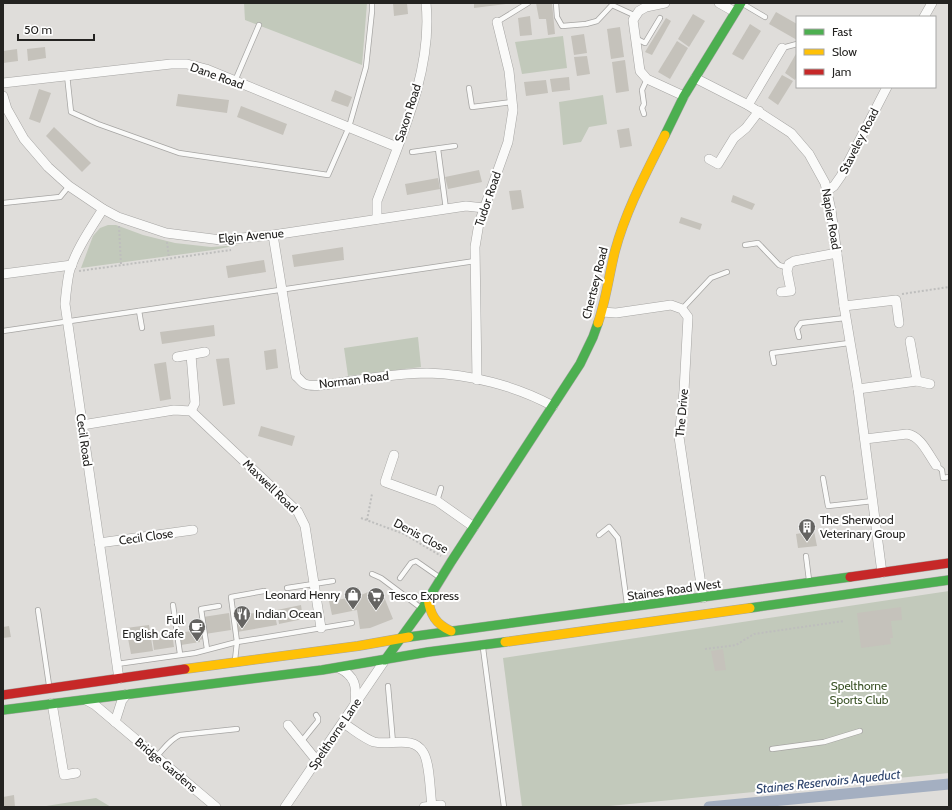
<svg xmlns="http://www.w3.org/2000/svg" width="952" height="810" viewBox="0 0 952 810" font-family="Cabin,sans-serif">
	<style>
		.green { fill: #c2c9bb }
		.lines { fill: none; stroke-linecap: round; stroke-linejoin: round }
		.canal { stroke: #a4afc1; stroke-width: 11 }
		.building { fill: #c5c2bb }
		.lane-casing { stroke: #a6a5a3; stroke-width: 6 }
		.street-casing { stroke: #a6a5a3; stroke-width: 10 }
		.fast-casing { stroke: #a6a5a3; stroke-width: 10 }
		.slow-casing { stroke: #a6a5a3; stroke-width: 10 }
		.jam-casing { stroke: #a6a5a3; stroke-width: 10 }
		.path { stroke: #bebebd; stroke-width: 2; stroke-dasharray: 2 2; stroke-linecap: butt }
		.lane { stroke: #fafaf9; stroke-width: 4.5 }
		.street { stroke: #fafaf9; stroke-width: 9 }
		.fast { stroke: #4caf50; stroke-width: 9 }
		.slow { stroke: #ffc107; stroke-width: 9 }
		.jam { stroke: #c62828; stroke-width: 9 }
		.labels { text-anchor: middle; stroke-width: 4; stroke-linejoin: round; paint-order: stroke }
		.street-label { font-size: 12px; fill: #242321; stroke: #fff }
		.poi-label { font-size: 12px; fill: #242321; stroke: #fff; text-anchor: start }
		.park-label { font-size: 12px; fill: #385024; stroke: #fff }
		.water-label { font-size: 13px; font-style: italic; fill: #2e456e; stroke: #fff }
	</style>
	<rect width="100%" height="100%" fill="#dfddda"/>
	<g class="green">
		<polygon points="244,3 367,3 362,65 245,20"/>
		<polygon points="563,36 567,68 522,74 515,42"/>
		<polygon points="603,95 607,124 589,127 581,142 563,145 559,102"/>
		<polygon points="108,225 116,225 143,235 175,243 211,247 239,245 213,250 81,268 93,236 100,228"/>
		<polygon points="418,337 421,367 348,376 344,348"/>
		<polygon points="949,591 949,773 599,807 522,807 503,658"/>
		<polygon points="96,798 111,807 40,807"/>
	</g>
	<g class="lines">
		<polyline class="canal" points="709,807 949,784"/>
	</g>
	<g class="building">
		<polygon points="393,3 407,3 408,14 394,16"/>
		<polygon points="474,3 506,3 506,4 474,8"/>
		<polygon points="536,3 552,3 555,34 548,35 546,19 539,19"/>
		<polygon points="776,12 797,24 797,40 769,24"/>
		<polygon points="693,14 705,21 689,47 678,39"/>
		<polygon points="530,16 532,35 520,36 518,18"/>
		<polygon points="666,18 671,21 652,55 645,52"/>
		<polygon points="750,24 761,31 743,60 732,54"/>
		<polygon points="620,27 624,57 611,59 607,29"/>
		<polygon points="584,34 587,53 574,55 571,36"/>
		<polygon points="677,41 688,48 670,79 658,72"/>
		<polygon points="45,47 46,58 28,61 27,49"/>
		<polygon points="17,49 18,61 3,63 3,51"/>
		<polygon points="797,52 797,76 795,80 785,73"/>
		<polygon points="587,56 590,74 577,76 574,57"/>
		<polygon points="625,60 629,91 616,93 612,62"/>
		<polygon points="782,75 793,81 778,105 768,98"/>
		<polygon points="569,77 570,90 552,92 550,79"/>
		<polygon points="546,80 548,93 526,96 524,82"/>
		<polygon points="39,89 51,93 40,123 29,119"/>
		<polygon points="335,90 352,97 348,107 331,101"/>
		<polygon points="178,94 229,100 227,113 176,106"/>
		<polygon points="241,106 287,124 283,135 237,117"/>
		<polygon points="54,127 91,163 82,172 46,136"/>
		<polygon points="629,128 632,146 620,148 617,130"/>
		<polygon points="479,170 482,182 448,189 445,177"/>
		<polygon points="438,178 440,189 407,195 405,184"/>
		<polygon points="521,190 524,208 512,210 509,191"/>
		<polygon points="733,195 755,204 752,210 731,202"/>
		<polygon points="681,217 702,224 700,230 679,223"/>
		<polygon points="343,247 344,260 294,267 292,255"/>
		<polygon points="264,260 266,272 228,278 226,266"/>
		<polygon points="214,325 215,336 162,344 160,332"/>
		<polygon points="276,349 278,368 266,370 264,351"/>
		<polygon points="229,358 235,404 223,406 216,359"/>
		<polygon points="166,362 171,399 160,401 154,364"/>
		<polygon points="261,426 295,436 292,446 258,436"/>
		<polygon points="814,531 817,546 798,548 796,534"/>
		<polygon points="358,587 361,595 373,590 375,594 382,592 393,619 370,628 360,629 357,610 332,615 329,601 355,597 354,588"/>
		<polygon points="301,605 303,619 279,624 277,610"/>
		<polygon points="901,607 902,620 891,621 893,638 890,638 891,644 861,648 857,613"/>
		<polygon points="274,610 277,625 237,632 234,616"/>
		<polygon points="229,613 231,630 205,634 203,617"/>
		<polygon points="197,624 201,624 203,639 200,640 200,642 181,645 179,633 198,630"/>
		<polygon points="149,625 153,651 131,654 126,628"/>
		<polygon points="9,626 11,637 3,638 3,627"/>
		<polygon points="172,633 174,647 154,650 152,636"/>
		<polygon points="723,649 726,670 715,671 711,651"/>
		<polygon points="14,795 15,807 3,807 3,797"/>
	</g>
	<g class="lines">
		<g class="lane-casing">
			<g id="lane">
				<polyline points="556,3 557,17 562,26 586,24 597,21 612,5 636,16"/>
				<polyline points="743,4 765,17"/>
				<polyline points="497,22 528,3"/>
				<polyline points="637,39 645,43 660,18"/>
				<polyline points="782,48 797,44"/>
				<polyline points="67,75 71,112 98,124 179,153 328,175 349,127 366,67 372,11 372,3"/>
				<polyline points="235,81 259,25"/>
				<polyline points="469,88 472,107 512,102"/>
				<polyline points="644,114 642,108 644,104 642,90 647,79"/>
				<polyline points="438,149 446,209"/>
				<polyline points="412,152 455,146"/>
				<polyline points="3,203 60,197 69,186"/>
				<polyline points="745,245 758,243 779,265 788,268"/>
				<polyline points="682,309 711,278 727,272"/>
				<polyline points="139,311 142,328"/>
				<polyline points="3,331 475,261"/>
				<polyline points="799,337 797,329 801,323 845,318"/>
				<polyline points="774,363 772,353 849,343"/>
				<polyline points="936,465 942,470 943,478 949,477"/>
				<polyline points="823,478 828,506 873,501"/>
				<polyline points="437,501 441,488"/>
				<polyline points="599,535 609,527 618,538 627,604"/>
				<polyline points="806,556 809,580"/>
				<polyline points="372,574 381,578 421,608"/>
				<polyline points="400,578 411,563 416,561 439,577"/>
				<polyline points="287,588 333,581"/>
				<polyline points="173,605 180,654"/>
				<polyline points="38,610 49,685"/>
				<polyline points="483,648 504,807"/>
				<polyline points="207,649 201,609 219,606"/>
				<polyline points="235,660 237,642 231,597 264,591"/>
				<polyline points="117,664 195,653 237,642 352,623"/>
				<polyline points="388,686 393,743"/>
				<polyline points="301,742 318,721 318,718 316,715"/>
				<polyline points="772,749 824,742 860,731"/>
				<path d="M156 757C164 749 169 740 180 735L237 729"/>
			</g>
		</g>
		<g class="street-casing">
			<g id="street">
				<polyline points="665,3 646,7 639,11 633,20 640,71 647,79 684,96"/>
				<polyline points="719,3 735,12"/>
				<polyline points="924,17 932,3"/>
				<polyline points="695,78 748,105 791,133 809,154 825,183 831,210 844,306 858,389 882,573"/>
				<polyline points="3,83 171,64 187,64 206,69 397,147"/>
				<polyline points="3,96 7,109 24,139 48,167 69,186 103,209 118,217 166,233 221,240 273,235 466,206 484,208"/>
				<polyline points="748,105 782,48"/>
				<polyline points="709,159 718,164 734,138 746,128 759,111"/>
				<polyline points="827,191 834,186 841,176 887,87"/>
				<path d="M103 209C91 228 75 251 69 273 67 283 66 293 65 304L119 679"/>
				<path d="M377 219V201C400 140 433 70 426 3"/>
				<path d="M273 235 296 376C299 378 302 383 305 384 313 388 336 383 345 382 372 378 400 373 427 373 470 374 516 386 553 406"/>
				<polyline points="3,274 72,265"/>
				<polyline points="781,292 791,291 787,271 789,264 794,261 837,253"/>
				<polyline points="844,306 896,300 899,323"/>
				<polyline points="602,312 616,313 671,305 682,309 688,317 684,391 679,437 703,598"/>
				<polyline points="910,341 917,381 930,384"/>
				<polyline points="177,357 205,352"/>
				<polyline points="477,380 475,247 479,223 508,142 513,110 509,71 497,22"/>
				<polyline points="858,389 917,381"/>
				<polyline points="191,411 195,403 191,355"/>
				<polyline points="82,425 174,410 191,411 298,512 305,526 321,628"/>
				<path d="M865 439 907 434C921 436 928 454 936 465"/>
				<polyline points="394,455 385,482 437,501 474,527"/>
				<polyline points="99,543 193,530"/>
				<path d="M339 668C355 676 357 686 355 703"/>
				<polyline points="86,700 95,705 216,807"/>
				<polyline points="52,703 64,775 76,773"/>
				<polyline points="115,722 122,700 127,694"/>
				<path d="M343 723C353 729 363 738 374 742 390 746 413 735 423 752 430 762 430 793 432 806"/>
				<polyline points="288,725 317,761"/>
				<polyline points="285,807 385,660"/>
				<polyline points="424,807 441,805"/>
			</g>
		</g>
		<g class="fast-casing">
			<g id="fast">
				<polyline points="665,135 684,96 741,3"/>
				<polyline points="750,608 949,580"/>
				<polyline points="409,637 850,577"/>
				<polyline points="385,660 422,609 451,562 580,364 593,337 598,323"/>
				<polyline points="3,710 322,670 428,652 505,642"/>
			</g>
		</g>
		<g class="slow-casing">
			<g id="slow">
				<path d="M598 323C606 300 609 275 615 251 626 210 646 173 665 135"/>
				<path d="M428 598C430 615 436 624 451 631"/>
				<polyline points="505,642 750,608"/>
				<polyline points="185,669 358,646 409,637"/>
			</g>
		</g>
		<g class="jam-casing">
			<g id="jam">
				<polyline points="850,577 949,563"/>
				<polyline points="3,695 185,669"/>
			</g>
		</g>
		<g class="path">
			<polyline points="119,226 121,265"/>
			<polyline points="167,242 169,258"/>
			<polyline points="79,271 231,250"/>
			<polyline points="902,294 949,287"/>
			<polyline points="361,518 404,534 441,556"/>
			<polyline points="367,520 372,494"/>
			<polyline points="705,649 736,645 754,634 844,621"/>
		</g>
		<use href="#lane" class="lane"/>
		<use href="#street" class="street"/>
		<use href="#fast" class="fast"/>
		<use href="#slow" class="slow"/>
		<use href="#jam" class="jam"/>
	</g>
	<defs>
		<g id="building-pin" transform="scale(0.9)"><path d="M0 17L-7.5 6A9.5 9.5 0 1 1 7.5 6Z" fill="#656462" stroke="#fff"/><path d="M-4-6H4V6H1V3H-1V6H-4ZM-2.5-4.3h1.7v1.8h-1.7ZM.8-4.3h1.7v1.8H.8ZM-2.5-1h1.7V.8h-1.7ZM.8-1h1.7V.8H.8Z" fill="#fff"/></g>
		<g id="shop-pin" transform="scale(0.9)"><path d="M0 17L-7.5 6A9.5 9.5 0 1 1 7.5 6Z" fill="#656462" stroke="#fff"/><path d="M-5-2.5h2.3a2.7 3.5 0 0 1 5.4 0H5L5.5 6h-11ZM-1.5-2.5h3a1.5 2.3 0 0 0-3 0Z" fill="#fff"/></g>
		<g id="supermarket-pin" transform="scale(0.9)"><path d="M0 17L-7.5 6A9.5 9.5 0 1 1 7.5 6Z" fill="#656462" stroke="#fff"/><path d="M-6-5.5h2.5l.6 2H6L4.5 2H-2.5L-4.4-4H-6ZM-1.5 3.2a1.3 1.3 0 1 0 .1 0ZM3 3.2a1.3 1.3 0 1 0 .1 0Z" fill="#fff"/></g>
		<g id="restaurant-pin" transform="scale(0.9)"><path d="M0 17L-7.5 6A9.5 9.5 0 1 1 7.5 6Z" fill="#656462" stroke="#fff"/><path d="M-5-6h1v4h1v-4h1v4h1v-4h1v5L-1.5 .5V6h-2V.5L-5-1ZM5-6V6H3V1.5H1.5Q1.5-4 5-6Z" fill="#fff"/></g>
		<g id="cafe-pin" transform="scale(0.9)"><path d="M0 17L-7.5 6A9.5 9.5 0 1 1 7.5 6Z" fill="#656462" stroke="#fff"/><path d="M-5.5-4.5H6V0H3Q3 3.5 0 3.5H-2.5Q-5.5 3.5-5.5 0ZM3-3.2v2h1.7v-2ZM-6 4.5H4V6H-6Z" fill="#fff"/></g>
	</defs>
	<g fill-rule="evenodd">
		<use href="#building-pin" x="807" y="527"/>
		<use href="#shop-pin" x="353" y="595"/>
		<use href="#supermarket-pin" x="376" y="596"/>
		<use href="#restaurant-pin" x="242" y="614"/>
		<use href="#cafe-pin" x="197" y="627"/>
	</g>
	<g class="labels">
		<g class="street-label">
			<text transform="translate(217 76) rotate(20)" y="4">Dane Road</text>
			<text transform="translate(408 113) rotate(-72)" y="4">Saxon Road</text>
			<text transform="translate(859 141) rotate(-63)" y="4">Staveley Road</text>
			<text transform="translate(488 199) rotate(-71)" y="4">Tudor Road</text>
			<text transform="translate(831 219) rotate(80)" y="4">Napier Road</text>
			<text transform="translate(251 236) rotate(-5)" y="4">Elgin Avenue</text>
			<text transform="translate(595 283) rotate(-76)" y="4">Chertsey Road</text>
			<text transform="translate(354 380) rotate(-7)" y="4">Norman Road</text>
			<text transform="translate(682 413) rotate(-85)" y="4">The Drive</text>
			<text transform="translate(84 440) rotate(82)" y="4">Cecil Road</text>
			<text transform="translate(270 486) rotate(44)" y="4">Maxwell Road</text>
			<text transform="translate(421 536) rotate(28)" y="4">Denis Close</text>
			<text transform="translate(146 537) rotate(-8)" y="4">Cecil Close</text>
			<text transform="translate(674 590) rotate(-8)" y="4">Staines Road West</text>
			<text transform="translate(335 734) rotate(-56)" y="4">Spelthorne Lane</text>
			<text transform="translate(166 765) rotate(40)" y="4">Bridge Gardens</text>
		</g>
		<g class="poi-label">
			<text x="820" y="524">The Sherwood<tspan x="820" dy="14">Veterinary Group</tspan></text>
			<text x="340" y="599" text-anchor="end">Leonard Henry</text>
			<text x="389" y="600">Tesco Express</text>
			<text x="255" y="618">Indian Ocean</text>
			<text x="184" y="624" text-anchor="end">Full<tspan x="184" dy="14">English Cafe</tspan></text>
		</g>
		<g class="park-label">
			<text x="859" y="690">Spelthorne<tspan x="859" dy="14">Sports Club</tspan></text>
		</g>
		<g class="water-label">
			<text transform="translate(828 781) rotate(-6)" y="5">Staines Reservoirs Aqueduct</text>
		</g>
	</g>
	<rect width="952" height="810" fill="none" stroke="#242321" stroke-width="8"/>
	<rect x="796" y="16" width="140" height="72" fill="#ffffff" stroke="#a7a7a6"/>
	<rect x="804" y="29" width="20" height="6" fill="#4caf50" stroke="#a7a7a6"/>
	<text x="832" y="36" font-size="12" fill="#242321">Fast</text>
	<rect x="804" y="49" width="20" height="6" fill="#ffc107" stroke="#a7a7a6"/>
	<text x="832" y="56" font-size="12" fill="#242321">Slow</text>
	<rect x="804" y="69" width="20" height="6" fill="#c62828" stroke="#a7a7a6"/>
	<text x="832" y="76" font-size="12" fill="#242321">Jam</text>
	<path d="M18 34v6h76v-6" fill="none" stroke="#242321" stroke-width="2"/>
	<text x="24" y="34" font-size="12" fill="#242321" stroke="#ffffff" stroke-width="3" paint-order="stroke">50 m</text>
</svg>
